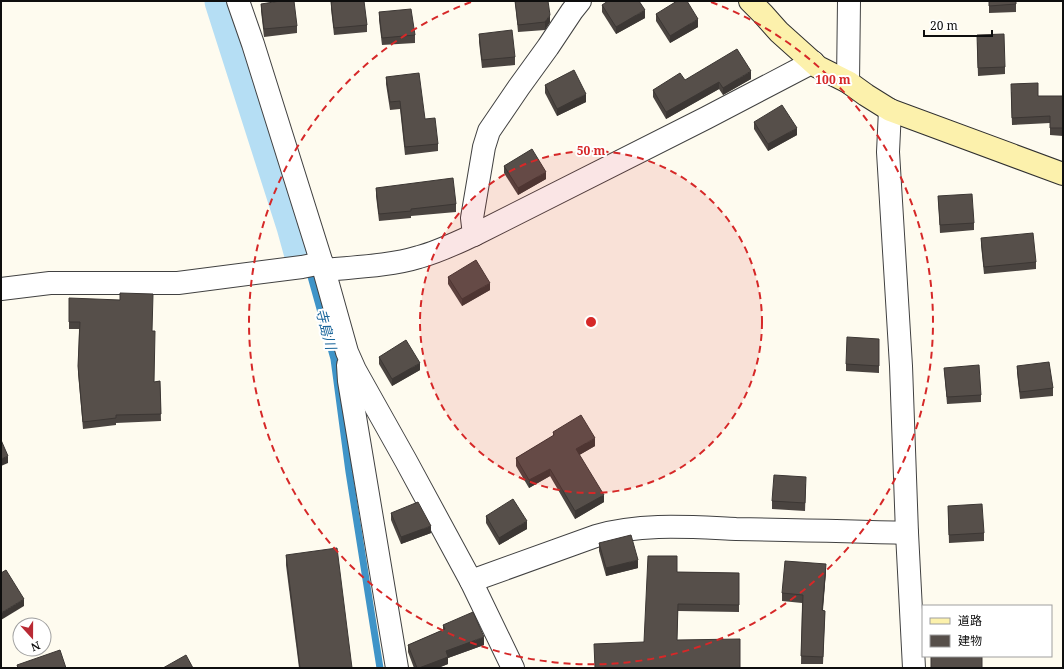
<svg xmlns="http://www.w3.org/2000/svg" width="1064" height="669" viewBox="0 0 1064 669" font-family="'Noto Serif','Noto Sans JP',serif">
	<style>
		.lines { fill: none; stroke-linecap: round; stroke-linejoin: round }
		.stream { stroke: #3f94c8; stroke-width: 7 }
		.river { stroke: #b5def4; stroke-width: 41 }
		.street-casing { stroke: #414141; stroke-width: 24 }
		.secondary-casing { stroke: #303030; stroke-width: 24 }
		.street { stroke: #fff; stroke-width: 22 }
		.secondary { stroke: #fcf1ac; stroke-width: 22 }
		.wall { fill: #4a4440 }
		.shaded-wall { fill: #3c3734 }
		.building { fill: #564f4a; stroke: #3c3734 }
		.ring { fill: none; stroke: #d62828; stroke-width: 2; stroke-dasharray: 7 5 }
		.labels { text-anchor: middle; stroke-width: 4; stroke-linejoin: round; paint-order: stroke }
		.water-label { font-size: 14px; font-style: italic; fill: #1b669b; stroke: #fff }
		.centre { fill: #d62828; stroke: #fff; stroke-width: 2 }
		.ring-label { font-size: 12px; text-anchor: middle; font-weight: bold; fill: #d62828; stroke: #fff; stroke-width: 4; stroke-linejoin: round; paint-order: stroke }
	</style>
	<rect width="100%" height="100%" fill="#fefbef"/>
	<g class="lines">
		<polyline class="stream" points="305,255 334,359 349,472 380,668"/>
		<polyline class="river" points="225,1 297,226 305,255"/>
		<g class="street-casing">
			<g id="street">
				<polyline points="238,1 253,44 324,270 347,352 355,370 406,461 471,581 513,668"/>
				<polyline points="848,82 849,1"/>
				<polyline points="890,110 888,152 901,366 907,533 914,668"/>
				<polyline points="474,235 706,118 813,62"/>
				<path d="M324 270C354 267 390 266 419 257 438 252 456 243 474 235L472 218 484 147 489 131 519 87 548 47 572 11 580 1"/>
				<polyline points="1,289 50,283 178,283 302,267 322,263"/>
				<polyline points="348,365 349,381 397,668"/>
				<path d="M471 581 596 536C642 523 689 527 736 529 793 530 850 531 907 533"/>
			</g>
		</g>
		<g class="secondary-casing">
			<polyline id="secondary" points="750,1 763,14 779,32 818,67 848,82 866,95 890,110 1063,174"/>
		</g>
		<use href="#street" class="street"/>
		<use href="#secondary" class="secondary"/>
	</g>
	<g class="wall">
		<polygon points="515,1 550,22 545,30 518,32"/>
		<polygon points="989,1 1016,1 1016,12 989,13"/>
		<rect x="1062" y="1" width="1" height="5"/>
		<polygon points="331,2 367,25 367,32 334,35 331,9"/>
		<polygon points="261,4 297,26 297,33 264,37 261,11"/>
		<polygon points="602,5 645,18 616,34 602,12"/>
		<polygon points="379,12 415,35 415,43 382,45 379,20"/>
		<polygon points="656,14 698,27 670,43 656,21"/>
		<polygon points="479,34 515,57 515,65 482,68 479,42"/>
		<polygon points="977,42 1005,67 1005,74 978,76"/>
		<polygon points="386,77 425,119 438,144 438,151 405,155 400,109 390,110 386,84"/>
		<polygon points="751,79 723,95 719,89 666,119 653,97 653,90 685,80"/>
		<polygon points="545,85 586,102 557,116 545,93"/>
		<polygon points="1011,92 1038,96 1063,96 1063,136 1050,135 1050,123 1012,125"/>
		<polygon points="754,122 797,135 768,151 754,129"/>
		<polygon points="504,166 546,179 518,195 504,173"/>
		<polygon points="376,188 456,204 456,212 411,216 411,218 379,221 376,196"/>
		<polygon points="938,196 974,223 974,230 940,233"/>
		<polygon points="981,238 1036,262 1036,269 984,274 981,245"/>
		<polygon points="448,277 490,290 462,306 448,284"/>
		<polygon points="69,298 152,331 154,382 160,381 161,421 116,423 116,425 83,429 78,373 79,329 69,329"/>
		<polygon points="879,339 879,373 846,371 846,364"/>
		<polygon points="379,357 420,370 392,386 379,364"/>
		<polygon points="1017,366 1053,388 1053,396 1020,399 1017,373"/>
		<polygon points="944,368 981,395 981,402 947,404"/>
		<polygon points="553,432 595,446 579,455 604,502 575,519 550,476 529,488 516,466 516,458 553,436"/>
		<polygon points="806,484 805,511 772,509 772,501"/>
		<polygon points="948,506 984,533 984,541 949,543"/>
		<polygon points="391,513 431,533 401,544 391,520"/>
		<polygon points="486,516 527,529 499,545 486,523"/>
		<polygon points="599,543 638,568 606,576 599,551"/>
		<polygon points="286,555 352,668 299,668 286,565"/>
		<polygon points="826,571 823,610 825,611 823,664 801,664 802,603 782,601 782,593"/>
		<polygon points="677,572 739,573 739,612 678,611 677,640 644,642"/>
		<polygon points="443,625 484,645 448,658 448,664 438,668 414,668 408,652 408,645 443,630"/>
	</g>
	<g class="shaded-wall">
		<polygon points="645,10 645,18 616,34 616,27"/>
		<polygon points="550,15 550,22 545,30 545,22"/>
		<polygon points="698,19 698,27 670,43 670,36"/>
		<polygon points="751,71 751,79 723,95 723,88"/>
		<polygon points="719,82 719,89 666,119 666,112"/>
		<polygon points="586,94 586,102 557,116 557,109"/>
		<polygon points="797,128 797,135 768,151 768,144"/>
		<polygon points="546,172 546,179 518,195 518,188"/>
		<polygon points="490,283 490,290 462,306 462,299"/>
		<polygon points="420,363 420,370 392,386 392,379"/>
		<polygon points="595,438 595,446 576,457 576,449"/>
		<polygon points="8,456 8,463 1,466 1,459"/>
		<polygon points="550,469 550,476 529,488 529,480"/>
		<polygon points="604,495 604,502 575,519 575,511"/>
		<polygon points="527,521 527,529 499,545 499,538"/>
		<polygon points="431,526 431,533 401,544 401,537"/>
		<polygon points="638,560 638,568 606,576 606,568"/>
		<polygon points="826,564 826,571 822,618 822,610"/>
		<polygon points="24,599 24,606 1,620 1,613"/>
		<polygon points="484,637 484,645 448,658 448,664 438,668 419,668 446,651"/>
	</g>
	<g class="building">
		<polygon points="280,1 294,1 297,26 264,29 261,4"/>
		<polygon points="338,1 364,1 367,25 334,28 331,2"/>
		<polygon points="515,1 548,1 550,15 545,22 518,25"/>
		<polygon points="608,1 639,1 645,10 616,27 602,5"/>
		<polygon points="677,1 687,1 698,19 670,36 656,14"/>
		<polygon points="989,1 1016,1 1016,4 989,6"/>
		<polygon points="411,9 415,35 382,38 379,12"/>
		<polygon points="512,30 515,57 482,60 479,34"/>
		<polygon points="1004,34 1005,67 978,68 977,35"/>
		<polygon points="737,49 751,71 723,88 719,82 666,112 653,90 680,73 685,80"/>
		<polygon points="574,70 586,94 557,109 545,85"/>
		<polygon points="419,73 425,119 435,118 438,144 405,147 400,101 390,102 386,77"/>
		<polygon points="1038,83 1038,96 1063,96 1063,128 1050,128 1050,116 1012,118 1011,84"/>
		<polygon points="782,105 797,128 768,144 754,122"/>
		<polygon points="532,149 546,172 518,188 504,166"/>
		<polygon points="453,178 456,204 411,209 411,211 379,214 376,188"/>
		<polygon points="972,194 974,223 940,225 938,196"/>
		<polygon points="1033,233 1036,262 984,267 981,238"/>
		<polygon points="476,260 490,283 462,299 448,277"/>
		<polygon points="120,293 153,294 152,331 155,331 154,382 160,381 161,414 116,415 116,418 83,422 78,366 80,322 69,322 69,298 120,300"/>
		<polygon points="847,337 879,339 879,366 846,364"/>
		<polygon points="406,340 420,363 392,379 379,357"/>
		<polygon points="1049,362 1053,388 1020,392 1017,366"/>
		<polygon points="979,365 981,395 947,397 944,368"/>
		<polygon points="581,415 595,438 576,449 604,495 575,511 550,469 529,480 516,458 554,435 553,432"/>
		<polygon points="1,440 8,456 1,459"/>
		<polygon points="774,475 806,477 805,503 772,501"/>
		<polygon points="513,499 527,521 499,538 486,516"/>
		<polygon points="418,502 431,526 401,537 391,513"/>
		<polygon points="982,504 984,533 949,535 948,506"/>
		<polygon points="631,535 638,560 606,568 599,543"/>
		<polygon points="337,548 352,668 300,668 286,555"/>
		<polygon points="648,556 677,556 677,572 739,573 739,605 678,604 677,640 740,639 740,668 595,668 594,644 644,642"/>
		<polygon points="785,561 826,564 822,610 825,611 823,657 801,656 803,595 782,593"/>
		<polygon points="6,570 24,599 1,613 1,573"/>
		<polygon points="473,612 484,637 446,651 448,657 419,668 417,668 408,645 445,629 443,625"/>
		<polygon points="60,650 66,668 18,668 17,665"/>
		<polygon points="186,655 193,668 163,668"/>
		<rect x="931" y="657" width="51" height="11"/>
	</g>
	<circle cx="591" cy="322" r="171" fill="#d62828" fill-opacity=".12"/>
	<g class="ring">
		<circle cx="591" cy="322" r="171"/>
		<path d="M711 2A342 342 0 1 1 471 2"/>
	</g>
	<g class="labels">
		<g class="water-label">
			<text transform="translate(326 329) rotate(75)" y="5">寺島川</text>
		</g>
	</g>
	<circle cx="591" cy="322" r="6" class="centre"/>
	<g class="ring-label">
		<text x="833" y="84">100 m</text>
		<text x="591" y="155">50 m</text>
	</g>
	<rect width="1064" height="669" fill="none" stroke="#0e0e0e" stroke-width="4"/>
	<rect x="922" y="605" width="130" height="52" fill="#ffffff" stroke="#9f9f9f"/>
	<rect x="930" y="618" width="20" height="6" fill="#fcf1ac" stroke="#9f9f9f"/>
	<text x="958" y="625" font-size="12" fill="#0e0e0e">道路</text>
	<rect x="930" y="635" width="20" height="12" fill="#564f4a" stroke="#9f9f9f"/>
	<text x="958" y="645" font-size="12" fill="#0e0e0e">建物</text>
	<g transform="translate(32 637) rotate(159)"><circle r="19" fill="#ffffff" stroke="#9f9f9f"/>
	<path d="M0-3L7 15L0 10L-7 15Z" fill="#b92a34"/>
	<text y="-6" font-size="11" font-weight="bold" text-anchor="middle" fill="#0e0e0e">N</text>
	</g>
	<path d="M924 30v6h68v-6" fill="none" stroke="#0e0e0e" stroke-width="2"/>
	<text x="930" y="30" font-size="12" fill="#0e0e0e" stroke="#ffffff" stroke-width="3" paint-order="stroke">20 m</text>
</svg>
